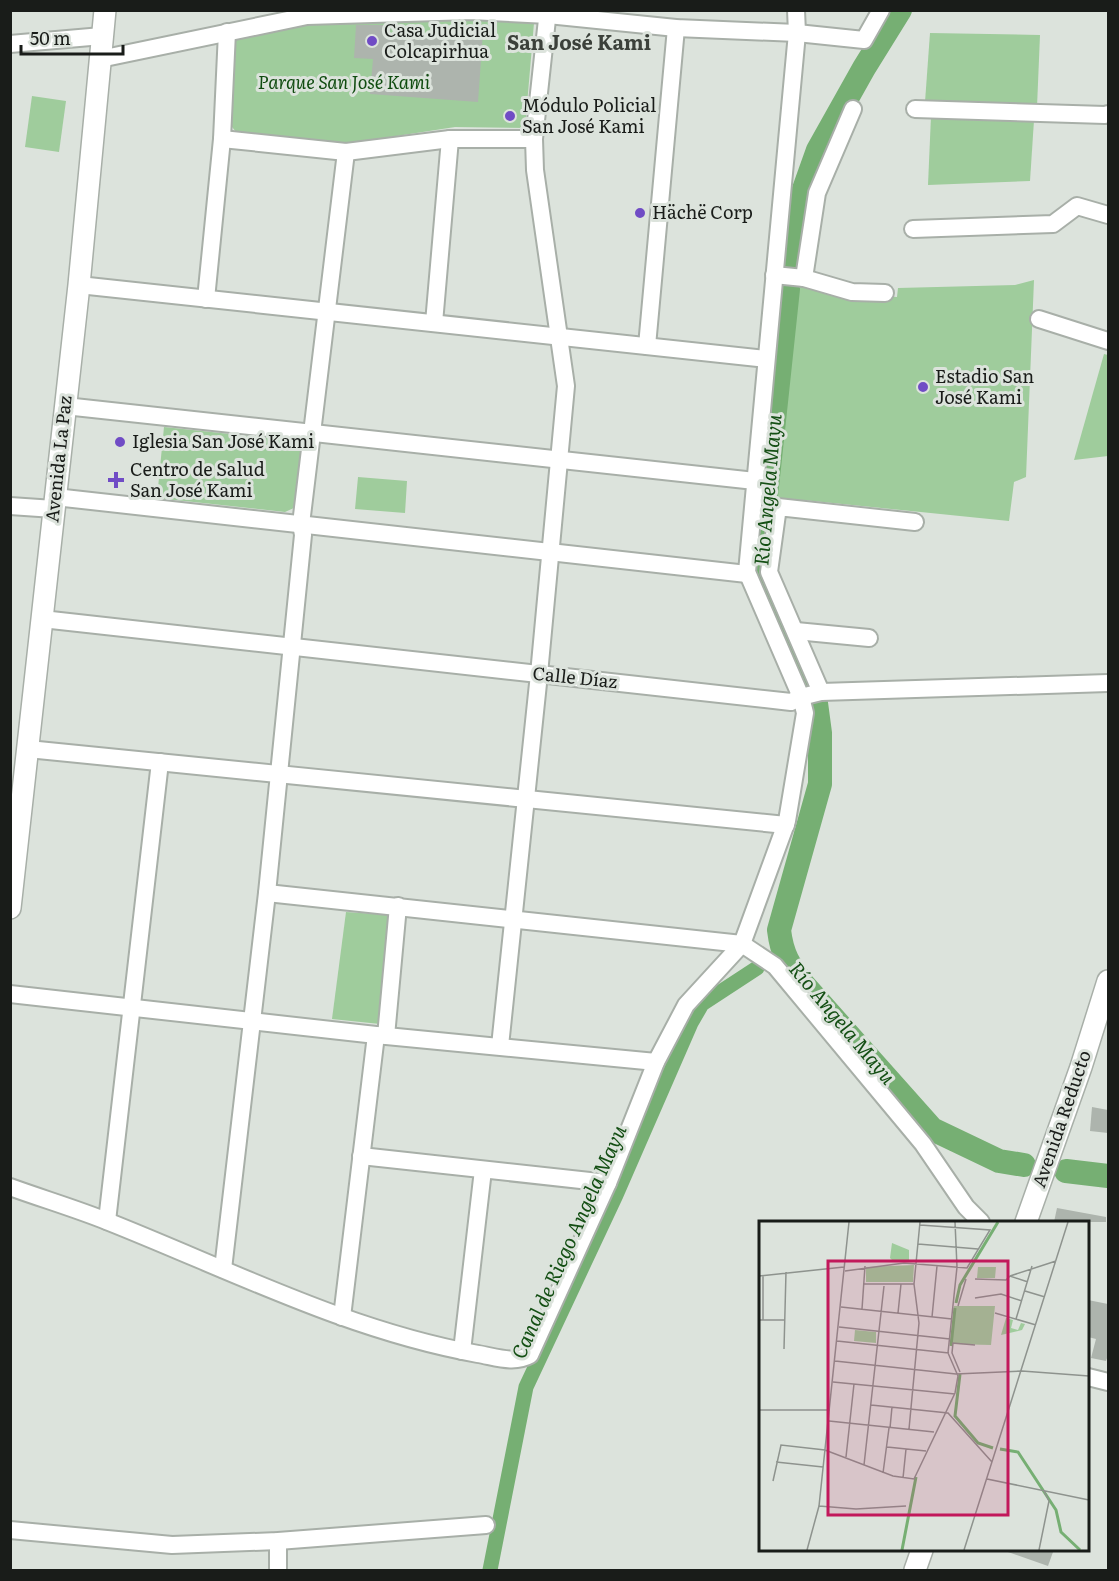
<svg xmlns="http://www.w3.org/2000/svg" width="1119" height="1581" viewBox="0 0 1119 1581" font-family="Literata,serif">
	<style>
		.green { fill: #9fcc9c }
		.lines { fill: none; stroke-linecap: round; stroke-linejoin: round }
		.canal { stroke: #76af73; stroke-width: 15 }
		.river { stroke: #76af73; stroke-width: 24 }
		.building { fill: #adb4ad }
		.minor-casing { stroke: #a8afa8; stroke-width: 20 }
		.major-casing { stroke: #a8afa8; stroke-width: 24 }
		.minor { stroke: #fff; stroke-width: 16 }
		.major { stroke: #fff; stroke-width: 21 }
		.poi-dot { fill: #704cc5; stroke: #dce3dc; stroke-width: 2 }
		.labels { text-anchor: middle; stroke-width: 6; stroke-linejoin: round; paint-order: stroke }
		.poi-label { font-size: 18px; fill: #191c19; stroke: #dce3dc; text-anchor: start }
		.park-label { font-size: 18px; font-style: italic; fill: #104c10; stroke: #dce3dc }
		.street-label { font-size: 18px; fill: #191c19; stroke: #dce3dc }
		.neighbourhood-label { font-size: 20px; font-weight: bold; fill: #3b403a; stroke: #dce3dc }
		.water-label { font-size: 20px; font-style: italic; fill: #144f14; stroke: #dce3dc }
		.inset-river { fill: none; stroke: #76af73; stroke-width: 3 }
		.inset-road { fill: none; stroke: #8e938e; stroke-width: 1.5 }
		.view { fill: #c2185b; fill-opacity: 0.15; stroke: #c2185b; stroke-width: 3 }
		.inset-edge { fill: none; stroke: #191c19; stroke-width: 3 }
	</style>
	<rect width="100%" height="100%" fill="#dce3dc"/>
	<g class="green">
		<polygon points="472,18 534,23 525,128 455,127 345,144 237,133 232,127 233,37 311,24"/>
		<polygon points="930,33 1040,35 1037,107 925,102"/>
		<polygon points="32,96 66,101 59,152 25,147"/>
		<polygon points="931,116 1034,120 1030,181 928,185"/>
		<polygon points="1034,280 1026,477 1014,482 1009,521 803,500 775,503 769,516 756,516 780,281 826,292 897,297 898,288 1015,285"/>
		<polygon points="1104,354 1108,355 1108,456 1074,460"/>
		<polygon points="164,427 295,441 302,452 296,507 285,512 157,498"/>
		<polygon points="358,477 407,481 405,513 355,509"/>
		<polygon points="346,912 392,915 380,1024 332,1019"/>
	</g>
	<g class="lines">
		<polyline class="canal" points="490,1570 526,1387 616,1195 691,1023 702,1004 757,968"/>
		<g class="river">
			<polyline points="792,262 798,206 818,150 864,68 900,10"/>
			<polyline points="788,289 758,571 807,682"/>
			<path d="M816 703 820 733V784L779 930C782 955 789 965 803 984L932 1129 999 1161 1024 1165"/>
			<polyline points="1066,1171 1108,1176"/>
		</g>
	</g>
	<g class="building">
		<polygon points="356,25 391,25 390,33 435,36 436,29 483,32 478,102 370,94 373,59 354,58"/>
		<polygon points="1092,1107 1108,1110 1108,1133 1090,1131"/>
		<polygon points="1057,1208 1106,1217 1106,1222 1054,1222"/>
		<polygon points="1088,1300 1108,1304 1108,1355 1106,1361 1091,1358 1096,1339 1088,1337"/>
		<polygon points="1005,1550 1044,1550 1053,1552 1048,1566 1005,1551"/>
	</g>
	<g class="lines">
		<g class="minor-casing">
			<g id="minor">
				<polyline points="10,44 102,36"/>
				<polyline points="100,59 307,16 471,11 548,15 676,28 797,33 864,40 881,10"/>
				<polyline points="915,109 1105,115 1108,114"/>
				<polyline points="222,139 346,152 450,139 534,139"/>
				<polyline points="913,229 1053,224 1077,206 1108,215"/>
				<polyline points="774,275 804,278 852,292 885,293"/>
				<polyline points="804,278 817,193 853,109"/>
				<polyline points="79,285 766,359"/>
				<polyline points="206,299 222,139 227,32"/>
				<polyline points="1039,319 1108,341"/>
				<polyline points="434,323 450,139"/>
				<polyline points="647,346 676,28"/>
				<polyline points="65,406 755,481"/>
				<polyline points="55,497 747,574"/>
				<polyline points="10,506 54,509"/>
				<polyline points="42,619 791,702 801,697 821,692 1108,683"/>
				<polyline points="796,631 869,638"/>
				<polyline points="821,692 769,572 778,507 915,522"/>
				<polyline points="28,749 786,825"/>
				<polyline points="267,893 742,944 775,966 923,1144 966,1207 981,1222"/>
				<polyline points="10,994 376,1035 656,1062"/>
				<polyline points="386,1036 398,906"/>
				<polyline points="500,1046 539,674 566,386 535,170 534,139 548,10"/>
				<polyline points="361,1156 608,1183"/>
				<path d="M10 1187C43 1199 77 1209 109 1222 230 1270 349 1331 478 1354 496 1357 514 1364 530 1355L608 1183 656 1062 686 1005 742 944 787 821 805 713 801 697 747 572 797 33 796 10"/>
				<polyline points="107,1221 160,762"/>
				<polyline points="223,1269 267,893 303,535 301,524 346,152"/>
				<polyline points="342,1317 376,1035"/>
				<polyline points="462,1351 483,1170"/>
				<polyline points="1088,1377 1108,1382"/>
				<polyline points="10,1530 172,1545 278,1541 486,1525"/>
				<polyline points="278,1541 278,1570"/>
			</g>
		</g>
		<g class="major-casing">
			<g id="major">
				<polyline points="10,908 79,285 105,10"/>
				<polyline points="1026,1222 1081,1067 1108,981"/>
				<polyline points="915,1570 922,1550"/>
			</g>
		</g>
		<use href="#minor" class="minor"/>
		<use href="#major" class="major"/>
	</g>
	<g class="poi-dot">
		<circle cx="372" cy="41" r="6"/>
		<circle cx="510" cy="116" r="6"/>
		<circle cx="640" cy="213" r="6"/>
		<circle cx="923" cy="387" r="6"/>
		<circle cx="120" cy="442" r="6"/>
		<path d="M113 471h6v6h6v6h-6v6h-6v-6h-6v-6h6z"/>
	</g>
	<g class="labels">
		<g class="poi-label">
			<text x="384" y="37">Casa Judicial<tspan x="384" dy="21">Colcapirhua</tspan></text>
			<text x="522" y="112">Módulo Policial<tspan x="522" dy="21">San José Kami</tspan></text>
			<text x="652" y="219">Hächë Corp</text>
			<text x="935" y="383">Estadio San<tspan x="935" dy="21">José Kami</tspan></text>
			<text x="132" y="448">Iglesia San José Kami</text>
			<text x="130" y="476">Centro de Salud<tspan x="130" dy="21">San José Kami</tspan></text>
		</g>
		<g class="park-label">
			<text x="344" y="89">Parque San José Kami</text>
		</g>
		<g class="street-label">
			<text transform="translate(59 459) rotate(-84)" y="6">Avenida La Paz</text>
			<text transform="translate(575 678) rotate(6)" y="6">Calle Díaz</text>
			<text transform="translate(1062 1119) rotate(-71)" y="6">Avenida Reducto</text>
		</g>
		<g class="neighbourhood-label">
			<text x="579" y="50">San José Kami</text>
		</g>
		<g class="water-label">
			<text transform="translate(768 490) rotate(-85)" y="7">Río Angela Mayu</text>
			<text transform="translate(842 1023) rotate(50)" y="7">Río Angela Mayu</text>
			<text transform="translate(569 1242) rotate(-66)" y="7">Canal de Riego Angela Mayu</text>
		</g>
	</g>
	<g transform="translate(759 1221)">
		<rect width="330" height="330" fill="#dce3dc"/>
		<path d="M133 22 150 29V41H135L131 37ZM155 44 154 61H107V46ZM219 46H237L236 57H218ZM195 85H236L232 124 191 123ZM247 97 254 99 252 107 259 109 262 102 266 103 263 109 242 114ZM96 109 117 111V122L95 120Z" fill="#9fcc9c"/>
		<path class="inset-river" d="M197 82 201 64 239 1M192 125 196 87M201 153 196 195 219 222 234 227M241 228 259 231 297 289 302 311 321 329M143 329 157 256"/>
		<path class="inset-road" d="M159 23 219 28M86 50 145 42 208 47 231 9 161 4M0 55 85 46M4 55V99M251 55 297 40M216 58 247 59 251 55 269 61M105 63H155M266 70 286 76M216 77 242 73 263 80M199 85 207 58M82 86 193 98M103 88 106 45M139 92 142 63M236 92 277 104M173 96 178 45M257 98 273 45M0 99H25M80 106 191 118M78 120 190 132M25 128 27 51M76 140 197 153 263 150 330 155M201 151 193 132 194 122 216 124M74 161 196 173M112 184 189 192 233 241M0 189H71M70 200 175 211M131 207 133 186M150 208 160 102 155 63 161 1M128 226 167 230M87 236 95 163M17 241 64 246M105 244 125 65M124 252 130 207M144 257 147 228M228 258 330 279M14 260 22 224 66 229 134 255 155 258 196 172 199 155 189 132 198 46 196 1M60 285 97 288 147 285M48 329 60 285 90 1M205 329 309 1M280 329 290 280 285 270"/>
		<path class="view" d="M69 40H249V294H69Z"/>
		<rect width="330" height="330" class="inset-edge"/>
	</g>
	<rect width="1119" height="1581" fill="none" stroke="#191c19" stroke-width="24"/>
	<path d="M21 45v9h102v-9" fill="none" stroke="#191c19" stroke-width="3"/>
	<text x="30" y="45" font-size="18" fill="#191c19" stroke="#dce3dc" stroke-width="4.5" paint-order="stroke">50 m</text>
</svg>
